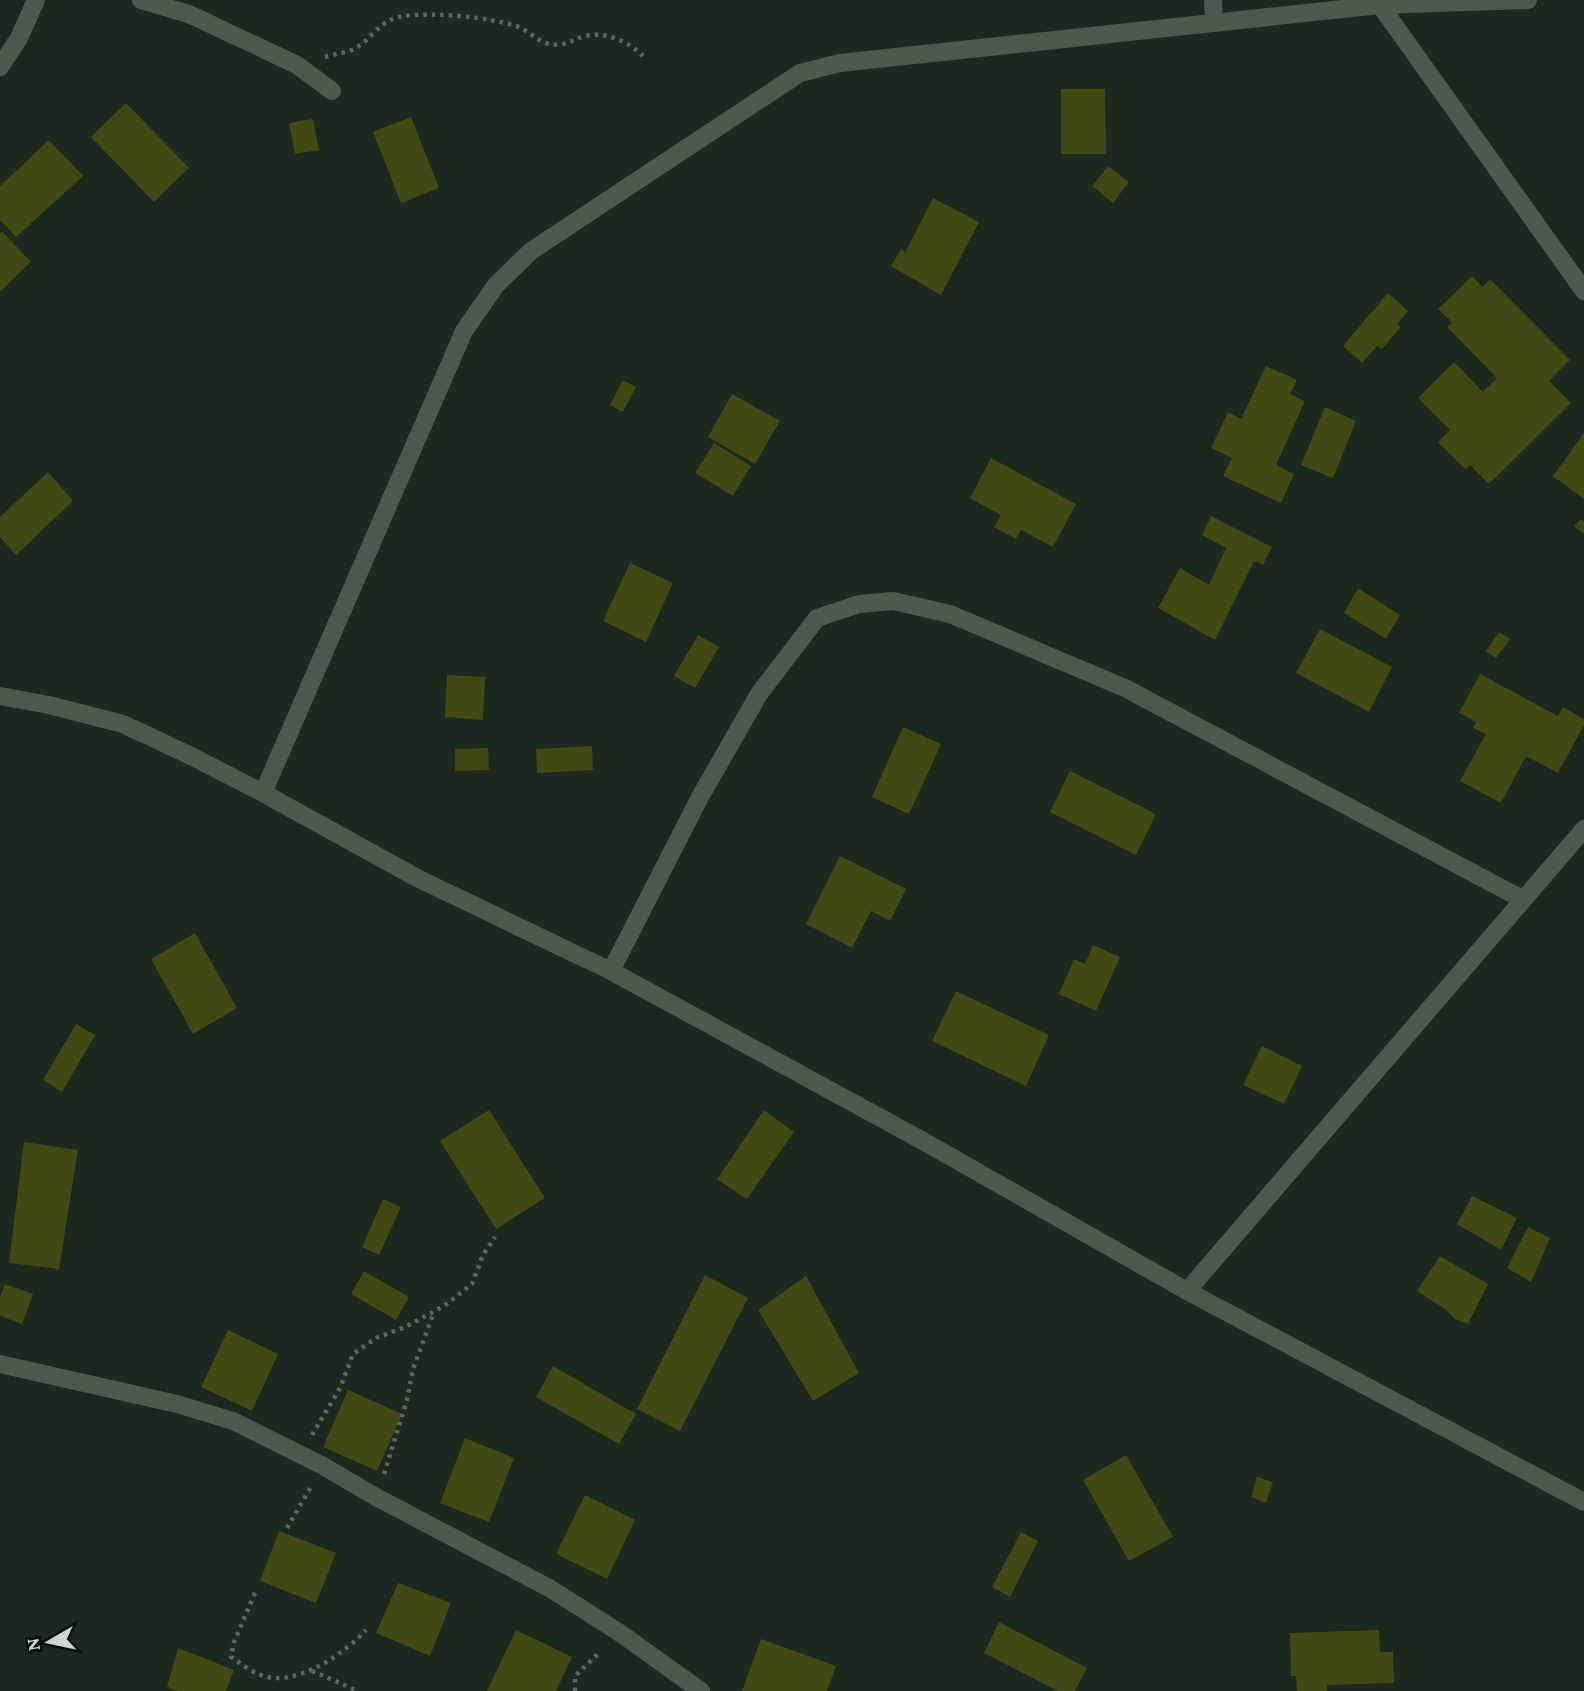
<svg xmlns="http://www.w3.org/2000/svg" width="1584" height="1691" viewBox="0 0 1584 1691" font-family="'Crimson Pro',serif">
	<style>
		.building { fill: #424914 }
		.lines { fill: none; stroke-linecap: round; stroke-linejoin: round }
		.path { stroke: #5b685e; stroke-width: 4.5; stroke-dasharray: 3.5 5; stroke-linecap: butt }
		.minor { stroke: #4a5a4d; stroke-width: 18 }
	</style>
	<rect width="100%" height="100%" fill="#1b291e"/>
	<g class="building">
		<polygon points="1061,89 1105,89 1106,154 1061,154"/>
		<polygon points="126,103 189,168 154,202 91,137"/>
		<polygon points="411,117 439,188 401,203 373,132"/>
		<polygon points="313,119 319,150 295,154 289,123"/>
		<polygon points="49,140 83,176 16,237 0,220 0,186"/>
		<polygon points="1108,166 1129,182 1113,203 1092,186"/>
		<polygon points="933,198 979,222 941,295 891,266 902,248 905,253"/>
		<polygon points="2,231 31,262 0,292 0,233"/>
		<polygon points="1472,276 1482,287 1490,279 1570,360 1549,381 1571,403 1489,484 1470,465 1466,470 1438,442 1450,430 1418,398 1454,362 1483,392 1497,378 1447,327 1452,322 1438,309"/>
		<polygon points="1388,293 1408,311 1397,324 1401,327 1382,349 1377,346 1362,363 1343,346"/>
		<polygon points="1266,366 1297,380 1290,394 1305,401 1276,465 1294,474 1281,503 1223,476 1232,458 1211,448 1228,412 1241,419"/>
		<polygon points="623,380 636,387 623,412 610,405"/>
		<polygon points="732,394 780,421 755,464 708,437"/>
		<polygon points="1325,407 1356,421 1333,478 1301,465"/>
		<polygon points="1584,433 1584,499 1553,476"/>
		<polygon points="714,443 751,466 733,496 695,473"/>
		<polygon points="991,458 1076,504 1053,547 1021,530 1016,539 994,527 1001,515 970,498"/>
		<polygon points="48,472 73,501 16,555 0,537 0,517"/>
		<polygon points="1211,516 1272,547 1263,565 1254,561 1215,640 1158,608 1180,568 1209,585 1226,548 1202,535"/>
		<polygon points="1581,519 1584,522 1584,534 1574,526"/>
		<polygon points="630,563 673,583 646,642 603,621"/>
		<polygon points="1358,588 1400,615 1386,639 1344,613"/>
		<polygon points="1320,629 1392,667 1369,712 1296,673"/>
		<polygon points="1499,632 1510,639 1496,658 1486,651"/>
		<polygon points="698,635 719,647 695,688 674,676"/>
		<polygon points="1480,674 1558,716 1563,707 1584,719 1584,725 1558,773 1526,756 1501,803 1460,781 1486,734 1473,728 1476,722 1459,713"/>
		<polygon points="447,675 485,677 483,720 445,717"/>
		<polygon points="903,727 941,744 909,814 872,797"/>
		<polygon points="592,746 593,770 537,773 536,749"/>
		<polygon points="488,748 489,770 455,771 455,749"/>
		<polygon points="1070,771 1156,814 1136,855 1050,812"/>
		<polygon points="840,856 906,889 890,921 871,911 852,948 806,924"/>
		<polygon points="195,933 237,1008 193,1034 151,959"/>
		<polygon points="1093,945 1120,957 1096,1011 1059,994 1074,959 1085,964"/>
		<polygon points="956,991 1049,1035 1026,1086 932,1041"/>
		<polygon points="76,1024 95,1035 62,1092 43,1080"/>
		<polygon points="1262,1046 1302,1066 1284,1104 1243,1085"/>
		<polygon points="489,1110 545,1198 496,1229 440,1141"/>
		<polygon points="764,1110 794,1132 747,1199 717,1179"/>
		<polygon points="24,1142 78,1150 59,1269 9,1263"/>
		<polygon points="1472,1196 1517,1218 1501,1250 1457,1224"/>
		<polygon points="383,1199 401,1207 379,1255 362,1247"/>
		<polygon points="1528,1227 1550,1238 1531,1282 1507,1268"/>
		<polygon points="1440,1256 1488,1284 1468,1324 1455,1319 1445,1309 1417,1291"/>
		<polygon points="364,1271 409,1297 396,1320 351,1294"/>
		<polygon points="705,1275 748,1298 680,1431 637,1409"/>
		<polygon points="806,1276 859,1373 813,1401 758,1310"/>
		<polygon points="5,1284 33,1294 22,1324 0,1316 0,1297"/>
		<polygon points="228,1330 278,1354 252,1411 201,1387"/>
		<polygon points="553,1366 636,1414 619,1444 536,1397"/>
		<polygon points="348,1390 402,1414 377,1471 323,1447"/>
		<polygon points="465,1438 514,1458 489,1522 440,1503"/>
		<polygon points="1126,1455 1173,1537 1129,1561 1083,1480"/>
		<polygon points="1257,1477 1273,1482 1266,1503 1251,1497"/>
		<polygon points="585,1495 635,1520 607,1579 556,1554"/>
		<polygon points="279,1531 336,1553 316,1603 260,1581"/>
		<polygon points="1021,1532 1038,1541 1010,1597 992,1587"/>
		<polygon points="398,1583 451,1603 430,1656 376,1633"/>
		<polygon points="999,1622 1087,1668 1075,1691 1058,1691 984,1653"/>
		<polygon points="516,1630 572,1657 556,1691 487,1691"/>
		<polygon points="1379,1630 1380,1652 1393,1652 1394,1683 1327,1685 1327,1691 1297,1691 1296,1676 1291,1676 1290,1633"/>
		<polygon points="761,1639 836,1666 827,1691 742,1691"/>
		<polygon points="178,1648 234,1670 226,1691 178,1691 167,1687"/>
	</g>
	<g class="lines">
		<g class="path">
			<path d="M325 57C334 54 347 53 356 48 373 38 380 19 404 16 434 12 487 17 516 26 528 30 537 41 549 44 564 47 572 40 585 36 606 31 629 42 643 56"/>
			<polyline points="312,1435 340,1388 353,1354 376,1338 405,1327 444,1306 472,1284 483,1255 495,1237"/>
			<polyline points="384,1474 407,1400 413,1369 434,1312"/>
			<polyline points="287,1528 312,1485"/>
			<path d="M255 1593 234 1642 231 1657C244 1666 259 1678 276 1678 307 1679 346 1652 366 1630"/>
			<polyline points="312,1671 358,1691"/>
			<polyline points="575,1691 575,1676 601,1651"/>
		</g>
		<g class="minor">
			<polyline points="141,0 189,14 297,65 332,91"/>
			<polyline points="1213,0 1214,23"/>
			<polyline points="1380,5 1584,291"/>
			<polyline points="0,67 19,38 36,0"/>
			<polyline points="0,696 49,705 123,724 193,757 263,793 419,879 611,971 923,1141 1187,1291 1584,1502"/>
			<polyline points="263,793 464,331 496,285 531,251 800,73 840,63 1380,5 1528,0"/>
			<polyline points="611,971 700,797 759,694 817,618 859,604 893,601 950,614 1125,688 1522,899"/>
			<polyline points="1187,1291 1584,829"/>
			<polyline points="0,1364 177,1404 233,1421 325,1467 376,1497 551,1589 620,1633 701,1691"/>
		</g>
	</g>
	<g transform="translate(49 1642) rotate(261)" stroke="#0a100b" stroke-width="5" paint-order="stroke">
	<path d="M0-5L12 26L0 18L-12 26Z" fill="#cfd8d0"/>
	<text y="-10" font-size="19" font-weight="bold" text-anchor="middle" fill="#cfd8d0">N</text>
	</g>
</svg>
